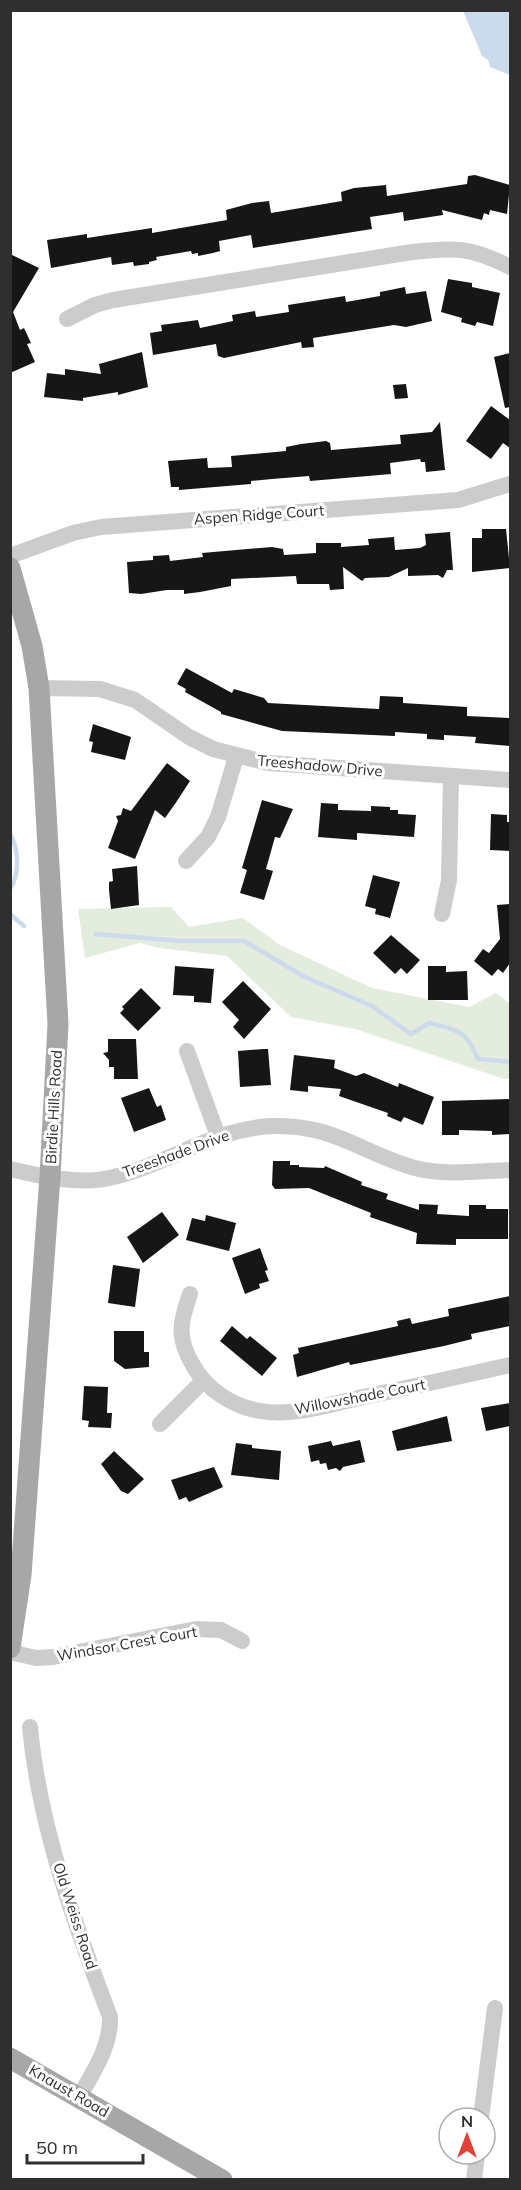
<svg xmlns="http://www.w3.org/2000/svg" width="521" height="2190" viewBox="0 0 521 2190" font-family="Mulish,sans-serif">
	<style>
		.green { fill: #e4ecde }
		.water { fill: #cbdbeb }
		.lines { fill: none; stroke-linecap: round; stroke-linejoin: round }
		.stream { stroke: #cbdbeb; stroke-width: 4.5 }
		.building { fill: #161616 }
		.minor { stroke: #ccc; stroke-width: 16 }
		.major { stroke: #a7a7a7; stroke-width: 21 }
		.labels { text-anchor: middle; stroke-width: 6; stroke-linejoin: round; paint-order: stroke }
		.street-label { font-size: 15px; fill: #2f2f2f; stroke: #fff }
	</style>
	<rect width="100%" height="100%" fill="#fff"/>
	<polygon class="green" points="171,907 189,927 243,918 280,945 372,988 469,1007 496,993 510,1004 510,1078 504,1079 355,1029 291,1017 227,956 159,948 140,943 85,958 78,909"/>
	<polygon class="water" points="463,11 510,11 510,75 490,67 488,60 482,56"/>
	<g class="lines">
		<g class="stream">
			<polyline points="10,699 10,745"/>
			<path d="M10 834C19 849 20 874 10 889"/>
			<polyline points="10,914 24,926"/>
			<path d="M96 934 182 941H244L305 977 372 1006 411 1034 429 1023C458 1030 467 1031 478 1059L510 1062"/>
		</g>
	</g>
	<g class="building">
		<polygon points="475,175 510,185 507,214 490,210 489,215 484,213 482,220 442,210 443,215 404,221 403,212 370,217 372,229 253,248 251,235 219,241 220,251 213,253 198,256 198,253 192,254 191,251 156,257 157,260 149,262 149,264 134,266 133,262 112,265 111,257 51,268 47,240 87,234 87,238 152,228 152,233 227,220 226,210 252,203 269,201 271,213 342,201 341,192 354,188 386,185 387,196 467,184 468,176"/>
		<polygon points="10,254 39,268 13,312 20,330 24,328 31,343 27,344 35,362 10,373"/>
		<polygon points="448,279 472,283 472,287 500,293 493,326 477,322 475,326 461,322 462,318 441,312"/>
		<polygon points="405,287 406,294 426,291 432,321 406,327 394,325 313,338 314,347 302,348 301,342 224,358 218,356 216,344 153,355 150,333 162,331 161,325 198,320 200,328 233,321 232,315 255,311 256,317 289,312 288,305 345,296 346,302 380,296 380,292"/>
		<polygon points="142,352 148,387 118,395 118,392 83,398 83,401 44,397 47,373 65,375 65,369 101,374 99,364"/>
		<polygon points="510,353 510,407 505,408 494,357"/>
		<polygon points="406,384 408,398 395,399 393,385"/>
		<polygon points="491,406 510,420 510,448 503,443 491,459 466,441"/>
		<polygon points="440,422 445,470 426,472 425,462 421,462 420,459 390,463 391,474 310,481 309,476 272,479 251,481 251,484 179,490 179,487 171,487 168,461 207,458 208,468 232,467 231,456 286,451 286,447 301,444 326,441 330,443 331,450 401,444 400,435 432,432"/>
		<polygon points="482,529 506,529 510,568 472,572 472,538 482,538"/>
		<polygon points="450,532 453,570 447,570 443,578 438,575 408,576 408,568 389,577 365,578 362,581 343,567 344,589 330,590 329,584 297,584 296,576 231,579 231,586 200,592 184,594 184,590 167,590 141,594 129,593 127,562 153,560 153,556 169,555 170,561 203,557 202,553 272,547 283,549 284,555 316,553 316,543 341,543 341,547 369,545 368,539 394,537 395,550 420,548 426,545 425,534"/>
		<polygon points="186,668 232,693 234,689 264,698 268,703 379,709 380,696 403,697 403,703 467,707 467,716 510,718 510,746 475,743 476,737 444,735 444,740 427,739 427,734 395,732 395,736 282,731 221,714 221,712 185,692 186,689 177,684"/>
		<polygon points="93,724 131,737 125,760 91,752 93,742 89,741"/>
		<polygon points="167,763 190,781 175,804 165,818 155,810 135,859 108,848 118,821 116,816 121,815 123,808 131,811"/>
		<polygon points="262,800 293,809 280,838 275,837 266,869 273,871 264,900 240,893 247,870 242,868"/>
		<polygon points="321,803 338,804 338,810 371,811 371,806 390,807 390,810 398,810 398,814 416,815 414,837 357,833 357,840 318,837"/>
		<polygon points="491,814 507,815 507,822 510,822 510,851 490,850"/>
		<polygon points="137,866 139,905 111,909 109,890 109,882 113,881 112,869"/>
		<polygon points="373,875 400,882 390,918 375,914 376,909 365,906"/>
		<polygon points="510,904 510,963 503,973 498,969 492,976 474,961 483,949 489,953 500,939 497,905"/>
		<polygon points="391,935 420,960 407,974 401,968 395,974 373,953"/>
		<polygon points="175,966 214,969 211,1003 194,1002 194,996 173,995"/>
		<polygon points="428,966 446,966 446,972 467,971 468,1000 428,1000"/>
		<polygon points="243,981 271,1009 244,1039 233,1027 239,1020 222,1002"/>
		<polygon points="141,988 161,1008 138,1031 120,1013 124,1009 122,1007"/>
		<polygon points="108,1039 136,1039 138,1079 114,1079 114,1067 109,1067 109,1060 103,1053 108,1052"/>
		<polygon points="263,1049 268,1049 271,1085 240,1087 238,1051"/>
		<polygon points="294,1055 335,1060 334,1068 356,1076 364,1073 398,1087 399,1083 434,1097 423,1125 404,1117 401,1122 387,1116 388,1113 339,1096 341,1089 308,1086 308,1092 290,1090"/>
		<polygon points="149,1088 157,1107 161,1105 166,1120 134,1132 121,1098"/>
		<polygon points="510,1099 510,1134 492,1135 492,1131 459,1130 459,1135 442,1135 442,1101"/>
		<polygon points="273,1161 290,1161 290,1165 299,1165 299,1167 324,1168 325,1166 362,1182 361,1185 388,1194 386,1199 419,1210 419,1204 438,1205 437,1214 469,1216 469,1205 486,1205 486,1209 508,1209 508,1239 456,1239 456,1245 416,1244 417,1233 370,1217 371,1213 309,1188 275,1189 272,1185"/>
		<polygon points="162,1212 179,1235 143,1263 127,1237"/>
		<polygon points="206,1215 236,1223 229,1251 186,1240 192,1218 205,1221"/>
		<polygon points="260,1248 268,1270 265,1271 269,1281 259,1284 260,1288 245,1294 232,1258"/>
		<polygon points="113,1265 140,1269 135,1307 108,1303"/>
		<polygon points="510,1296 510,1326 471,1334 472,1339 444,1346 350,1365 349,1362 297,1377 293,1355 299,1353 298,1348 398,1326 397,1321 410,1318 412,1324 449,1316 448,1309"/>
		<polygon points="232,1326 247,1339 250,1336 277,1358 262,1376 220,1341"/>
		<polygon points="114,1331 144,1331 144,1352 149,1352 149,1367 125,1369 114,1361"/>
		<polygon points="84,1386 108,1387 107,1413 112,1413 111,1428 88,1427 89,1421 82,1420"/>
		<polygon points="510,1403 510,1426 486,1431 481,1408"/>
		<polygon points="447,1416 452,1441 397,1451 392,1431"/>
		<polygon points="360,1440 365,1462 343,1467 340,1471 336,1468 328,1470 326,1463 320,1464 319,1460 311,1462 308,1446 331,1441 333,1446"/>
		<polygon points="236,1443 252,1445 252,1448 281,1451 279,1480 231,1475"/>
		<polygon points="114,1451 144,1479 128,1494 121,1491 101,1464"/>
		<polygon points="214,1467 223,1487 189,1502 186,1497 179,1500 171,1480"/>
	</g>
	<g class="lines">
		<g class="minor">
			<path d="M67 319 95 305 113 300 412 252C455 247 471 247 510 267"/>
			<polyline points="10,556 73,533 101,527 458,500 510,484"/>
			<polyline points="39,688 100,689 135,700 189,737 213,749 268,763 510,780"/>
			<polyline points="186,861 208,837 218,817 236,757"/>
			<polyline points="442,914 449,880 451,776"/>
			<polyline points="187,1051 218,1136"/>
			<path d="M10 1169C40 1176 79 1185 109 1178 166 1166 214 1128 273 1126 334 1124 363 1154 415 1168 445 1176 480 1171 510 1170"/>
			<path d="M190 1294C179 1325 177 1339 194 1367 207 1390 234 1407 260 1411 293 1417 331 1404 363 1397 412 1387 461 1376 510 1365"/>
			<polyline points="160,1424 202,1382"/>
			<polyline points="10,1652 36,1658 53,1657 196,1629 221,1630 242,1641"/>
			<path d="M30 1727C39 1826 75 1925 110 2017 111 2046 93 2073 79 2097"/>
			<polyline points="481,2118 495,2008"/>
			<polyline points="474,2180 477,2154"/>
		</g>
		<g class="major">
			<polyline points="10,568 32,646 39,688 58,1024 50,1177 21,1575 10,1648"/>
			<polyline points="10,2058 222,2180"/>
		</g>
	</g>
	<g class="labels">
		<g class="street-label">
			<text transform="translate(259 515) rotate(-4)" y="5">Aspen Ridge Court</text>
			<text transform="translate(320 766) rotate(5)" y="5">Treeshadow Drive</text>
			<text transform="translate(54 1107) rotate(-87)" y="5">Birdie Hills Road</text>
			<text transform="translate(176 1154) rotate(-20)" y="5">Treeshade Drive</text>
			<text transform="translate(360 1397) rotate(-11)" y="5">Willowshade Court</text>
			<text transform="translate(127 1644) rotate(-10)" y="5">Windsor Crest Court</text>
			<text transform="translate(75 1916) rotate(72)" y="5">Old Weiss Road</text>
			<text transform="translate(69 2091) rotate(30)" y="5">Knaust Road</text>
		</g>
	</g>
	<rect width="521" height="2190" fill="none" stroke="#2f2f2f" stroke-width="24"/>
	<g transform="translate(467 2136)"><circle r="28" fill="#ffffff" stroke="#acacac" stroke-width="1.5"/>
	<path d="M0-4.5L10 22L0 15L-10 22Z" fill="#e14037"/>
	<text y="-9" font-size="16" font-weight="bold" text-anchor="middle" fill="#2f2f2f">N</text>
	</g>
	<path d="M27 2154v9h116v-9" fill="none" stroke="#2f2f2f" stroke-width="3"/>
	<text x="36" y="2154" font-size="18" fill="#2f2f2f" stroke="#ffffff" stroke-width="4.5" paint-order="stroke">50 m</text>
</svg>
